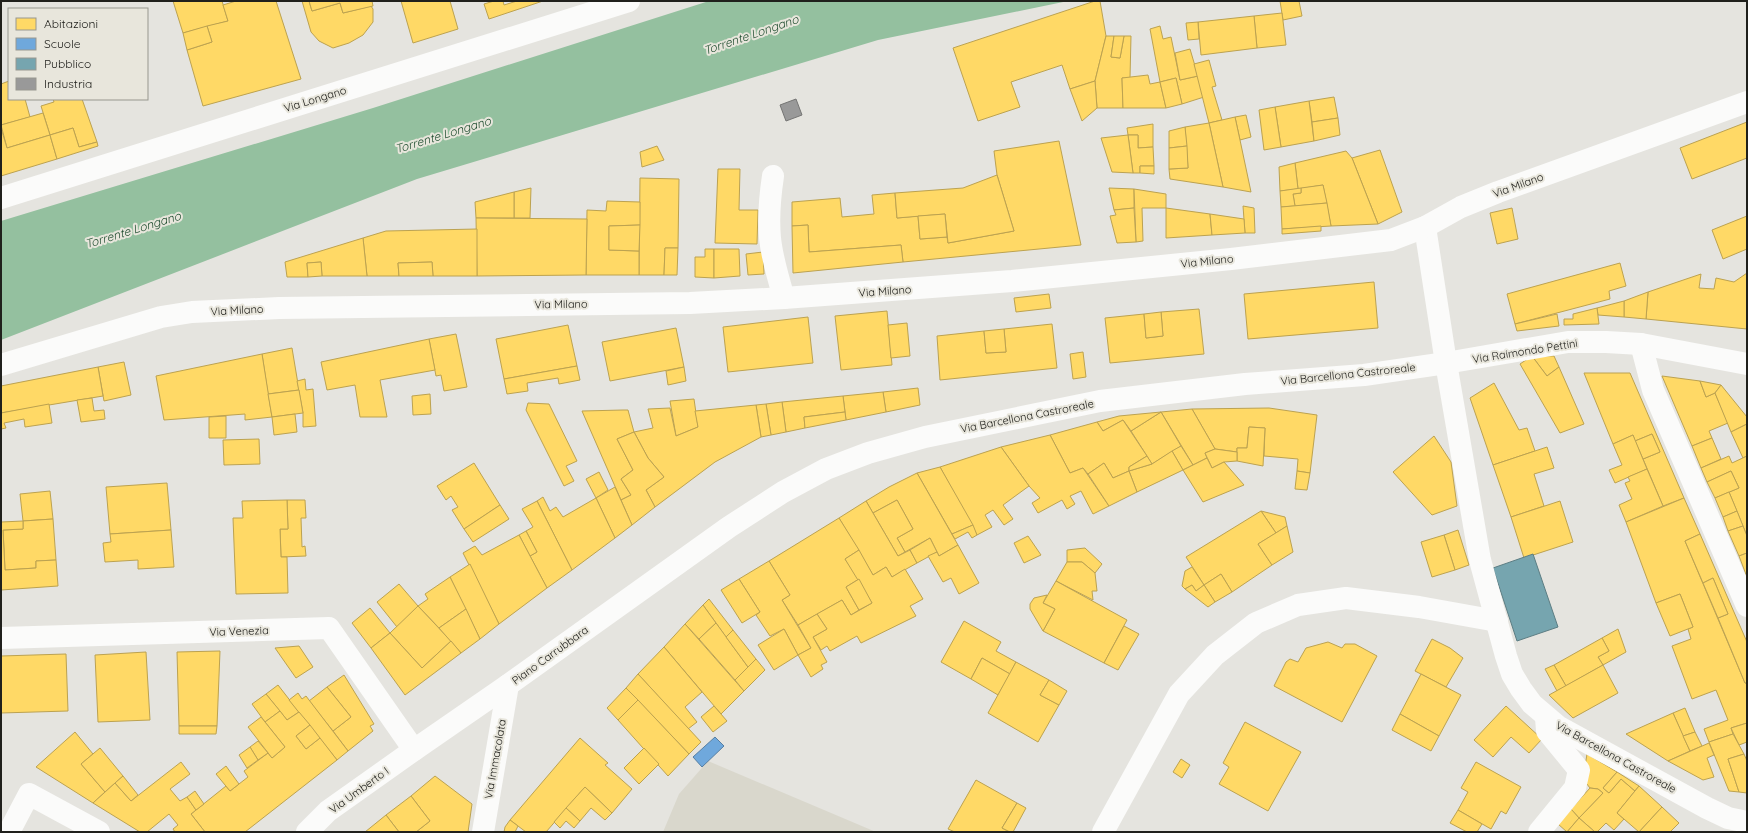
<svg xmlns="http://www.w3.org/2000/svg" width="1748" height="833" viewBox="0 0 1748 833" font-family="Quicksand,sans-serif">
	<style>
		.built { fill: #d9d7cc }
		.water { fill: #94c09f }
		.homes { fill: #ffd966; stroke: #bca250 }
		.schools { fill: #6fa8dc; stroke: #577fa2 }
		.public { fill: #76a5af; stroke: #5c7d83 }
		.industry { fill: #999; stroke: #757574 }
		.lines { fill: none; stroke-linecap: round; stroke-linejoin: round }
		.street { stroke: #fbfbfa; stroke-width: 22 }
		.secondary { stroke: #fbfbfa; stroke-width: 22 }
		.labels { text-anchor: middle; stroke-width: 4; stroke-linejoin: round; paint-order: stroke }
		.street-label { font-size: 11px; fill: #20201c; stroke: #e8e6dc }
		.water-label { font-size: 12px; font-style: italic; fill: #1b4a2c; stroke: #e8e6dc }
	</style>
	<rect width="100%" height="100%" fill="#e5e4df"/>
	<polygon class="built" points="708,761 876,832 663,832 679,794"/>
	<polygon class="water" points="709,1 1068,1 878,40 417,179 1,340 1,221 373,108"/>
	<g class="homes">
		<polygon points="173,1 222,1 228,21 183,33"/>
		<polygon points="236,1 276,1 301,79 203,106 187,50 212,42 207,26 228,21 223,5"/>
		<polygon points="302,1 309,1 312,11 340,3 343,13 371,6 373,9 373,22 363,35 349,43 333,48 319,41 311,32"/>
		<polygon points="309,1 372,1 373,6 343,13 340,3 312,11"/>
		<polygon points="401,1 450,1 458,29 413,43"/>
		<polygon points="494,1 503,1 504,5 517,1 543,1 489,19 484,4"/>
		<polygon points="1095,1 1100,1 1106,36 1095,81 1070,89 1062,65 1011,82 1020,107 978,121 953,48"/>
		<polygon points="1280,1 1299,1 1302,16 1283,20"/>
		<polygon points="1282,13 1286,45 1257,48 1254,16"/>
		<polygon points="1254,16 1257,48 1201,55 1198,22"/>
		<polygon points="1198,22 1199,39 1188,40 1186,23"/>
		<polygon points="207,26 212,42 187,50 183,33"/>
		<polygon points="1160,26 1163,39 1171,37 1180,80 1198,76 1204,97 1182,104 1176,78 1160,82 1150,29"/>
		<polygon points="1106,36 1114,36 1111,57 1120,58 1124,36 1131,36 1130,78 1122,78 1123,108 1097,108 1095,81"/>
		<polygon points="1114,36 1124,36 1120,58 1111,57"/>
		<polygon points="1190,49 1198,76 1180,80 1175,53"/>
		<polygon points="1209,60 1216,86 1212,87 1222,120 1209,123 1194,64"/>
		<polygon points="1148,75 1150,84 1160,82 1166,108 1123,108 1122,78"/>
		<polygon points="1176,78 1182,104 1166,108 1160,82"/>
		<polygon points="9,81 9,99 25,99 30,117 1,125 1,84"/>
		<polygon points="1095,81 1097,108 1082,121 1070,89"/>
		<polygon points="1334,97 1338,118 1312,122 1309,101"/>
		<polygon points="53,99 82,99 97,142 79,147 73,128 50,135 41,106 54,102"/>
		<polygon points="1309,101 1314,141 1281,147 1275,107"/>
		<polygon points="1275,107 1281,147 1264,150 1259,110"/>
		<polygon points="43,113 50,135 7,148 1,125"/>
		<polygon points="1246,115 1251,137 1240,140 1235,117"/>
		<polygon points="1235,117 1240,140 1251,192 1223,187 1209,123"/>
		<polygon points="1338,118 1340,135 1314,141 1312,122"/>
		<polygon points="1747,122 1747,158 1692,179 1680,148"/>
		<polygon points="1209,123 1223,187 1170,179 1169,169 1188,168 1185,127"/>
		<polygon points="1153,124 1153,147 1138,148 1138,135 1128,135 1127,128"/>
		<polygon points="1185,127 1187,146 1169,148 1169,131"/>
		<polygon points="1,128 7,148 50,135 57,159 1,176"/>
		<polygon points="73,128 79,147 97,142 98,146 57,159 50,135"/>
		<polygon points="1128,135 1138,135 1138,148 1153,147 1154,166 1140,166 1140,173 1133,173"/>
		<polygon points="1128,135 1133,173 1112,172 1101,138"/>
		<polygon points="1059,141 1081,245 903,262 901,245 809,252 808,225 792,226 792,202 840,198 842,217 874,214 872,195 895,193 897,218 918,216 920,239 947,237 948,243 1014,231 997,175 994,151"/>
		<polygon points="657,146 664,160 642,167 640,152"/>
		<polygon points="1187,146 1188,168 1169,169 1169,148"/>
		<polygon points="1380,150 1402,212 1378,224 1352,158"/>
		<polygon points="1346,151 1352,158 1378,224 1331,226 1323,185 1298,189 1295,163"/>
		<polygon points="1295,163 1298,189 1280,191 1279,167"/>
		<polygon points="1140,166 1154,166 1154,174 1140,173"/>
		<polygon points="718,169 740,169 739,210 758,210 757,244 715,243"/>
		<polygon points="997,175 1014,231 948,243 945,214 897,218 895,193 963,188"/>
		<polygon points="640,178 679,179 678,248 665,248 664,275 639,275"/>
		<polygon points="1323,185 1327,203 1295,206 1293,194 1301,193 1301,188"/>
		<polygon points="531,188 530,218 514,218 514,192"/>
		<polygon points="1109,188 1134,189 1134,208 1114,210"/>
		<polygon points="1301,188 1301,193 1293,194 1295,206 1281,207 1280,191"/>
		<polygon points="1134,189 1166,194 1166,208 1142,208 1143,241 1136,242"/>
		<polygon points="514,192 514,218 476,218 475,202"/>
		<polygon points="607,201 640,202 640,225 609,226 609,250 639,251 639,275 586,275 587,210 606,211"/>
		<polygon points="1327,203 1331,226 1282,229 1281,207"/>
		<polygon points="1243,206 1254,208 1255,233 1245,233"/>
		<polygon points="1134,208 1136,242 1117,243 1110,216 1116,215 1114,210"/>
		<polygon points="1166,208 1210,214 1212,235 1166,238"/>
		<polygon points="1512,208 1518,239 1497,244 1490,213"/>
		<polygon points="945,214 947,237 920,239 918,216"/>
		<polygon points="1210,214 1244,219 1245,233 1212,235"/>
		<polygon points="1747,216 1747,249 1723,259 1712,230"/>
		<polygon points="476,218 587,219 586,275 477,276"/>
		<polygon points="640,225 639,251 609,250 609,226"/>
		<polygon points="808,225 809,252 901,245 903,262 793,273 792,226"/>
		<polygon points="1321,226 1321,231 1282,234 1282,229"/>
		<polygon points="477,229 477,276 433,276 432,262 398,263 399,276 367,276 363,238 386,231"/>
		<polygon points="363,238 367,276 322,276 321,262 307,263 308,277 287,277 285,262"/>
		<polygon points="665,248 678,248 677,275 664,275"/>
		<polygon points="705,249 714,249 714,278 695,277 695,257 705,257"/>
		<polygon points="714,249 739,249 740,276 714,278"/>
		<polygon points="763,252 764,274 748,275 746,254"/>
		<polygon points="321,262 322,276 308,277 307,263"/>
		<polygon points="432,262 433,276 399,276 398,263"/>
		<polygon points="1620,263 1626,286 1609,291 1610,299 1515,324 1507,294"/>
		<polygon points="1747,273 1747,329 1646,319 1648,292 1701,274 1699,288 1714,289 1716,278 1734,282"/>
		<polygon points="1374,282 1378,328 1248,339 1244,294"/>
		<polygon points="1648,292 1646,319 1624,317 1624,301"/>
		<polygon points="1049,294 1051,308 1016,312 1014,298"/>
		<polygon points="1624,301 1624,317 1598,315 1597,308"/>
		<polygon points="1597,308 1599,324 1564,325 1564,319 1573,319 1573,314"/>
		<polygon points="1199,309 1204,354 1110,363 1105,318 1144,314 1146,338 1163,336 1161,312"/>
		<polygon points="887,311 892,365 841,370 835,316"/>
		<polygon points="1161,312 1163,336 1146,338 1144,314"/>
		<polygon points="1557,314 1559,326 1517,331 1515,324"/>
		<polygon points="808,317 813,363 728,372 723,327"/>
		<polygon points="907,323 910,356 891,358 888,325"/>
		<polygon points="1052,324 1057,368 940,380 937,336 984,331 986,353 1006,352 1004,329"/>
		<polygon points="568,325 577,366 504,379 496,339"/>
		<polygon points="676,328 684,367 610,381 602,342"/>
		<polygon points="1004,329 1006,352 986,353 984,331"/>
		<polygon points="456,334 467,387 444,391 441,375 436,376 429,339"/>
		<polygon points="429,339 435,370 380,380 387,417 360,417 355,385 327,390 321,362"/>
		<polygon points="292,348 299,390 268,394 262,354"/>
		<polygon points="1083,352 1086,377 1073,379 1070,354"/>
		<polygon points="262,354 272,417 245,420 245,414 164,420 156,376"/>
		<polygon points="1532,356 1554,356 1559,367 1547,376"/>
		<polygon points="1532,356 1547,376 1559,367 1584,424 1560,433 1520,364"/>
		<polygon points="124,362 131,395 104,401 98,367"/>
		<polygon points="577,366 580,380 559,384 558,378 527,383 528,391 507,394 504,379"/>
		<polygon points="98,367 103,396 1,413 1,386"/>
		<polygon points="684,367 686,381 668,385 666,371"/>
		<polygon points="1584,373 1630,373 1684,498 1663,506 1643,459 1660,452 1652,434 1635,441 1633,435 1613,444"/>
		<polygon points="1662,376 1700,381 1706,397 1715,393 1728,423 1709,431 1712,438 1692,446"/>
		<polygon points="305,379 306,390 313,389 316,426 303,427 303,413 297,381"/>
		<polygon points="1700,381 1721,385 1715,393 1706,397"/>
		<polygon points="1494,383 1519,430 1527,428 1535,451 1493,465 1470,398"/>
		<polygon points="1721,385 1747,417 1747,424 1731,432 1715,393"/>
		<polygon points="918,388 920,405 886,412 883,392"/>
		<polygon points="299,390 303,413 272,417 268,394"/>
		<polygon points="883,392 886,412 846,420 843,396"/>
		<polygon points="430,394 431,414 413,415 412,396"/>
		<polygon points="843,396 845,412 804,417 805,428 786,432 782,402"/>
		<polygon points="92,398 94,411 104,410 105,419 81,422 77,400"/>
		<polygon points="694,399 698,427 676,436 670,401"/>
		<polygon points="782,402 786,432 771,435 766,404"/>
		<polygon points="528,403 549,404 577,461 566,466 574,481 564,486 526,410"/>
		<polygon points="49,404 52,423 25,427 24,419 4,423 6,428 1,429 1,413"/>
		<polygon points="766,404 771,435 761,437 756,405"/>
		<polygon points="756,405 761,437 715,462 655,507 646,490 664,477 648,458 634,432 653,428 648,409 670,408 676,436 698,427 695,411"/>
		<polygon points="1269,408 1317,415 1310,473 1297,471 1298,459 1264,456 1265,428 1249,427 1247,448 1237,448 1237,452 1215,449 1192,409"/>
		<polygon points="1192,409 1215,449 1205,453 1207,458 1193,465 1161,412"/>
		<polygon points="623,410 628,410 634,432 617,439 633,470 621,479 631,495 621,500 582,411"/>
		<polygon points="845,412 846,420 805,428 804,417"/>
		<polygon points="1161,412 1181,446 1152,464 1131,431"/>
		<polygon points="1161,412 1131,431 1123,420 1103,431 1097,422 1119,416"/>
		<polygon points="295,414 297,432 274,435 272,417"/>
		<polygon points="226,416 226,438 209,438 209,417"/>
		<polygon points="1123,420 1147,456 1129,467 1129,471 1113,478 1104,463 1088,474 1083,468 1070,473 1050,435 1097,422 1103,431"/>
		<polygon points="1747,424 1747,456 1743,458 1731,432"/>
		<polygon points="1249,427 1265,428 1263,466 1237,461 1237,448 1247,448"/>
		<polygon points="634,432 648,458 664,477 646,490 655,507 632,525 621,500 631,495 621,479 633,470 617,439"/>
		<polygon points="1652,434 1660,452 1643,459 1635,441"/>
		<polygon points="1050,435 1070,473 1083,468 1109,506 1093,514 1081,491 1070,496 1075,504 1067,509 1062,500 1038,513 1032,503 1040,498 1029,486 1001,447"/>
		<polygon points="1633,435 1647,469 1615,483 1609,470 1622,465 1613,444"/>
		<polygon points="1434,436 1451,462 1457,506 1432,515 1393,472"/>
		<polygon points="1712,438 1721,459 1701,468 1692,446"/>
		<polygon points="259,439 260,464 224,465 223,440"/>
		<polygon points="1181,446 1193,465 1183,470 1172,451"/>
		<polygon points="1001,447 1029,486 1003,505 1013,519 1004,525 993,510 985,515 992,527 977,535 940,467"/>
		<polygon points="1547,447 1554,468 1534,474 1544,506 1511,517 1493,465"/>
		<polygon points="1215,449 1237,452 1237,461 1224,462 1212,468 1205,453"/>
		<polygon points="1172,451 1183,470 1137,492 1129,471 1152,464"/>
		<polygon points="1147,456 1152,464 1129,471 1129,467"/>
		<polygon points="1729,456 1732,463 1747,456 1747,536 1729,492 1739,488 1731,471 1707,482 1701,468"/>
		<polygon points="1207,458 1212,468 1224,462 1244,485 1203,502 1183,470"/>
		<polygon points="474,463 500,505 464,529 452,510 458,507 451,496 446,500 437,486"/>
		<polygon points="1104,463 1113,478 1129,471 1137,492 1109,506 1088,474"/>
		<polygon points="940,467 973,525 952,534 917,473"/>
		<polygon points="1647,469 1663,506 1626,522 1619,505 1632,499 1625,483 1630,481 1628,477"/>
		<polygon points="1297,471 1310,473 1307,490 1295,489"/>
		<polygon points="1731,471 1739,488 1715,498 1707,482"/>
		<polygon points="599,472 608,490 596,498 586,479"/>
		<polygon points="917,473 958,545 939,556 930,538 905,552 897,538 913,529 897,500 873,513 866,501 889,487"/>
		<polygon points="167,483 171,530 110,534 106,487"/>
		<polygon points="615,487 632,525 615,538 596,498"/>
		<polygon points="50,491 53,519 23,521 20,494"/>
		<polygon points="1729,492 1737,511 1723,517 1715,498"/>
		<polygon points="543,497 550,511 556,507 563,517 596,498 615,538 572,570 537,501"/>
		<polygon points="1684,498 1700,534 1685,541 1745,683 1747,683 1747,723 1731,728 1733,734 1709,742 1704,729 1728,720 1716,690 1692,699 1672,646 1691,639 1688,629 1693,627 1680,594 1656,603 1626,522"/>
		<polygon points="287,500 305,500 306,518 301,518 302,547 305,546 306,556 281,557 280,529 288,529"/>
		<polygon points="287,500 288,529 280,529 281,557 287,557 288,593 236,594 233,518 243,518 242,501"/>
		<polygon points="897,500 913,529 897,538 905,552 898,556 873,513"/>
		<polygon points="537,501 572,570 547,588 530,556 537,552 526,531 533,527 522,509"/>
		<polygon points="866,501 898,556 910,550 917,563 892,577 886,567 873,575 839,518"/>
		<polygon points="1560,501 1573,542 1524,558 1511,517"/>
		<polygon points="500,505 509,519 473,542 464,529"/>
		<polygon points="1261,511 1285,517 1287,526 1276,533"/>
		<polygon points="1261,511 1276,533 1258,544 1272,565 1232,592 1221,574 1204,585 1186,557"/>
		<polygon points="1737,511 1743,526 1728,531 1723,517"/>
		<polygon points="839,518 859,550 845,559 859,579 846,587 859,610 851,615 842,600 798,625 782,600 790,595 769,561"/>
		<polygon points="53,519 56,560 36,561 36,568 5,570 3,530 23,529 23,521"/>
		<polygon points="23,521 23,529 3,530 5,570 36,568 36,561 56,560 58,586 1,590 1,522"/>
		<polygon points="973,525 977,535 972,538 968,532 955,539 952,534"/>
		<polygon points="1287,526 1293,552 1272,565 1258,544"/>
		<polygon points="1743,526 1747,536 1747,553 1739,556 1728,531"/>
		<polygon points="171,530 174,567 138,569 138,560 105,562 103,543 111,542 110,534"/>
		<polygon points="1458,530 1469,565 1455,570 1444,535"/>
		<polygon points="526,531 537,552 530,556 519,535"/>
		<polygon points="1700,534 1747,642 1747,683 1745,683 1718,618 1728,614 1713,578 1703,583 1685,541"/>
		<polygon points="519,535 547,588 499,624 463,553 475,546 482,555"/>
		<polygon points="1444,535 1455,570 1432,577 1421,542"/>
		<polygon points="1028,536 1041,555 1024,563 1014,543"/>
		<polygon points="930,538 937,552 917,563 910,550"/>
		<polygon points="958,545 979,583 959,594 951,578 943,582 928,556 937,552 939,556"/>
		<polygon points="1085,548 1102,564 1095,573 1082,562 1067,562 1067,550"/>
		<polygon points="859,550 873,575 886,567 892,577 905,569 923,599 910,606 916,616 861,643 857,636 830,651 827,646 821,650 813,637 827,629 817,614 842,600 851,615 872,603 845,559"/>
		<polygon points="1747,553 1747,577 1739,556"/>
		<polygon points="769,561 790,595 782,600 811,648 798,655 784,629 770,636 756,615 760,612 739,579"/>
		<polygon points="1067,562 1082,562 1095,573 1097,591 1092,591 1093,600 1056,581"/>
		<polygon points="470,564 499,624 480,639 450,577"/>
		<polygon points="1192,567 1204,585 1196,591 1192,585 1185,589 1182,586 1185,571"/>
		<polygon points="1221,574 1232,592 1215,602 1204,585"/>
		<polygon points="450,577 466,609 439,628 418,606 428,599 425,594"/>
		<polygon points="1713,578 1728,614 1718,618 1703,583"/>
		<polygon points="739,579 760,612 742,623 721,590"/>
		<polygon points="859,579 872,603 859,610 846,587"/>
		<polygon points="1056,581 1127,620 1104,663 1043,631 1055,609 1043,603"/>
		<polygon points="399,584 418,606 397,627 377,602"/>
		<polygon points="1192,585 1196,591 1204,585 1215,602 1208,607 1185,589"/>
		<polygon points="1680,594 1693,627 1670,636 1656,603"/>
		<polygon points="1047,595 1043,603 1055,609 1043,631 1030,609 1030,604 1034,598"/>
		<polygon points="709,599 733,630 726,637 703,605"/>
		<polygon points="703,605 716,623 699,639 685,624"/>
		<polygon points="418,606 451,641 422,668 390,633"/>
		<polygon points="370,608 390,633 371,648 352,623"/>
		<polygon points="466,609 480,639 461,653 439,628"/>
		<polygon points="817,614 827,629 813,637 827,662 821,665 823,669 811,677 798,655 811,648 798,625"/>
		<polygon points="964,621 1001,642 996,651 1016,662 1010,674 982,658 971,679 941,662"/>
		<polygon points="716,623 748,667 735,680 699,639"/>
		<polygon points="685,624 744,691 721,714 664,647"/>
		<polygon points="1124,626 1139,634 1118,670 1104,663"/>
		<polygon points="784,629 798,655 774,670 758,645"/>
		<polygon points="1618,629 1626,652 1603,665 1598,657 1609,651 1602,638"/>
		<polygon points="733,630 756,659 748,667 726,637"/>
		<polygon points="390,633 422,668 451,641 461,653 405,695 371,648"/>
		<polygon points="1602,638 1609,651 1598,657 1603,665 1566,686 1554,665"/>
		<polygon points="1432,639 1450,648 1463,658 1446,687 1415,671"/>
		<polygon points="1328,642 1342,648 1345,644 1355,644 1377,656 1342,722 1274,686 1286,662 1290,659 1298,662 1306,648"/>
		<polygon points="299,646 313,667 296,678 275,648"/>
		<polygon points="664,647 702,692 685,707 697,722 688,729 638,674"/>
		<polygon points="220,651 217,726 179,726 177,652"/>
		<polygon points="146,652 150,720 98,722 95,655"/>
		<polygon points="66,654 68,711 1,713 1,656"/>
		<polygon points="982,658 1010,674 998,695 971,679"/>
		<polygon points="756,659 765,670 744,691 735,680"/>
		<polygon points="1016,662 1049,680 1040,695 1059,705 1038,742 988,713"/>
		<polygon points="1554,665 1566,686 1557,691 1545,669"/>
		<polygon points="1603,665 1618,693 1573,718 1549,695"/>
		<polygon points="638,674 701,742 689,754 626,688"/>
		<polygon points="1421,674 1461,695 1439,736 1400,714"/>
		<polygon points="344,675 374,724 370,726 373,731 348,751 333,731 351,717 327,687"/>
		<polygon points="1049,680 1067,691 1059,705 1040,695"/>
		<polygon points="278,685 299,712 287,720 266,694"/>
		<polygon points="327,687 351,717 333,731 309,701"/>
		<polygon points="626,688 638,700 618,720 607,708"/>
		<polygon points="298,693 302,699 306,696 348,751 337,760 289,700"/>
		<polygon points="266,694 280,711 265,722 252,704"/>
		<polygon points="638,700 689,754 668,776 618,720"/>
		<polygon points="714,706 727,721 713,732 701,717"/>
		<polygon points="1506,706 1542,739 1529,753 1511,737 1493,757 1474,740"/>
		<polygon points="1685,708 1695,732 1683,736 1673,713"/>
		<polygon points="280,711 287,720 299,712 310,725 296,736 306,749 320,738 337,760 245,832 205,832 191,814 226,786 230,791 248,777 244,771 268,753 272,758 285,747 265,722"/>
		<polygon points="1673,713 1690,751 1668,761 1626,734"/>
		<polygon points="1400,714 1439,736 1431,751 1392,730"/>
		<polygon points="261,717 285,747 272,758 248,727"/>
		<polygon points="1245,722 1301,752 1268,811 1219,784 1229,767 1223,763"/>
		<polygon points="1747,723 1747,742 1739,745 1731,728"/>
		<polygon points="310,725 320,738 306,749 296,736"/>
		<polygon points="179,726 217,726 216,734 179,734"/>
		<polygon points="75,732 93,754 81,764 105,792 93,803 36,767"/>
		<polygon points="1695,732 1702,746 1690,751 1683,736"/>
		<polygon points="1733,734 1744,754 1728,759 1739,792 1729,791 1709,742"/>
		<polygon points="580,738 608,763 605,765 632,789 612,813 585,787 546,832 526,832 510,820"/>
		<polygon points="258,741 268,753 258,760 250,747"/>
		<polygon points="1709,743 1714,755 1707,758 1714,777 1703,780 1668,761"/>
		<polygon points="250,747 258,760 247,768 239,755"/>
		<polygon points="100,748 123,776 105,792 81,764"/>
		<polygon points="644,748 659,764 639,784 624,768"/>
		<polygon points="1587,754 1617,772 1603,788 1609,793 1621,779 1635,791 1617,813 1624,819 1614,830 1606,823 1597,832 1595,832 1579,818 1603,793 1598,789 1590,788 1583,779"/>
		<polygon points="1744,754 1747,761 1747,793 1739,792 1728,759"/>
		<polygon points="1181,759 1190,765 1182,778 1173,772"/>
		<polygon points="181,762 190,774 170,789 180,801 187,797 196,810 191,814 205,832 175,832 173,829 178,825 169,814 147,832 140,832 93,803 115,783 131,801"/>
		<polygon points="1476,762 1521,787 1506,814 1501,811 1491,829 1458,810 1468,792 1461,788"/>
		<polygon points="226,766 239,784 230,791 216,774"/>
		<polygon points="1617,772 1639,786 1635,791 1621,779 1609,793 1603,788"/>
		<polygon points="123,776 138,795 131,801 115,783"/>
		<polygon points="435,776 472,804 468,832 416,832 430,821 411,796"/>
		<polygon points="976,780 1017,803 1002,828 1010,832 955,832 948,829"/>
		<polygon points="1639,786 1662,807 1639,832 1617,813"/>
		<polygon points="585,787 612,813 605,820 591,808 580,821 566,808"/>
		<polygon points="1590,788 1598,789 1603,793 1579,818 1571,809"/>
		<polygon points="195,791 204,804 196,810 187,797"/>
		<polygon points="411,796 430,821 416,832 399,832 386,815"/>
		<polygon points="1017,803 1026,808 1013,832 1010,832 1002,828"/>
		<polygon points="1662,807 1679,823 1670,832 1639,832"/>
		<polygon points="566,808 580,821 574,828 566,821 560,828 554,822"/>
		<polygon points="1571,809 1579,818 1567,832 1558,824"/>
		<polygon points="1458,810 1482,824 1477,832 1467,832 1450,823"/>
		<polygon points="386,815 399,832 365,832"/>
		<polygon points="1579,818 1595,832 1567,832"/>
		<polygon points="510,820 518,826 515,832 504,832 505,827"/>
	</g>
	<polygon class="schools" points="715,737 724,746 702,767 693,757"/>
	<polygon class="public" points="1533,554 1558,627 1517,641 1493,568"/>
	<polygon class="industry" points="796,99 802,115 786,121 780,105"/>
	<g class="lines">
		<g class="street">
			<path d="M773 176C770 196 768 217 770 238 772 258 778 278 784 298"/>
			<polyline points="1425,227 1446,363"/>
			<polyline points="1641,344 1653,390 1747,606"/>
			<polyline points="1,365 161,317 192,312 279,308 690,303 784,298 1012,281 1231,259 1391,240 1425,227 1461,207 1498,192 1747,102"/>
			<polyline points="1,638 329,628 414,750"/>
			<polyline points="9,832 29,794 99,832"/>
			<polyline points="483,832 508,685"/>
			<polyline points="1103,832 1179,694 1215,655 1256,623 1298,605 1346,598 1419,607 1497,621"/>
			<polyline points="1539,832 1575,788 1579,770 1547,731 1546,717"/>
		</g>
		<g class="secondary">
			<polyline points="1,198 629,1"/>
			<polyline points="1446,363 1480,560 1506,656 1512,674 1521,689 1532,704 1559,727 1707,808 1728,818 1747,822"/>
			<polyline points="307,832 328,811 414,750 508,685 729,527 783,492 826,469 868,453 925,437 1100,401 1245,384 1364,375 1446,363 1568,342 1606,342 1641,344 1747,364"/>
		</g>
	</g>
	<g class="labels">
		<g class="street-label">
			<text transform="translate(315 99) rotate(-17)" y="4">Via Longano</text>
			<text transform="translate(1518 185) rotate(-20)" y="4">Via Milano</text>
			<text transform="translate(1207 261) rotate(-6)" y="4">Via Milano</text>
			<text transform="translate(885 291) rotate(-4)" y="4">Via Milano</text>
			<text transform="translate(561 304) rotate(-1)" y="4">Via Milano</text>
			<text transform="translate(237 310) rotate(-3)" y="4">Via Milano</text>
			<text transform="translate(1525 351) rotate(-9)" y="4">Via Raimondo Pettini</text>
			<text transform="translate(1348 374) rotate(-6)" y="4">Via Barcellona Castroreale</text>
			<text transform="translate(1027 416) rotate(-11)" y="4">Via Barcellona Castroreale</text>
			<text transform="translate(239 631) rotate(-2)" y="4">Via Venezia</text>
			<text transform="translate(550 655) rotate(-36)" y="4">Piano Carrubbara</text>
			<text transform="translate(1616 757) rotate(29)" y="4">Via Barcellona Castroreale</text>
			<text transform="translate(495 759) rotate(-80)" y="4">Via Immacolata</text>
			<text transform="translate(359 790) rotate(-36)" y="4">Via Umberto I</text>
		</g>
		<g class="water-label">
			<text transform="translate(751 35) rotate(-19)" y="4">Torrente Longano</text>
			<text transform="translate(443 135) rotate(-17)" y="4">Torrente Longano</text>
			<text transform="translate(133 230) rotate(-17)" y="4">Torrente Longano</text>
		</g>
	</g>
	<rect width="1748" height="833" fill="none" stroke="#20201c" stroke-width="4"/>
	<rect x="8" y="8" width="140" height="92" fill="#e8e6dc" stroke="#98978f"/>
	<rect x="16" y="18" width="20" height="12" fill="#ffd966" stroke="#98978f"/>
	<text x="44" y="28" font-size="12" fill="#20201c">Abitazioni</text>
	<rect x="16" y="38" width="20" height="12" fill="#6fa8dc" stroke="#98978f"/>
	<text x="44" y="48" font-size="12" fill="#20201c">Scuole</text>
	<rect x="16" y="58" width="20" height="12" fill="#76a5af" stroke="#98978f"/>
	<text x="44" y="68" font-size="12" fill="#20201c">Pubblico</text>
	<rect x="16" y="78" width="20" height="12" fill="#999999" stroke="#98978f"/>
	<text x="44" y="88" font-size="12" fill="#20201c">Industria</text>
</svg>
